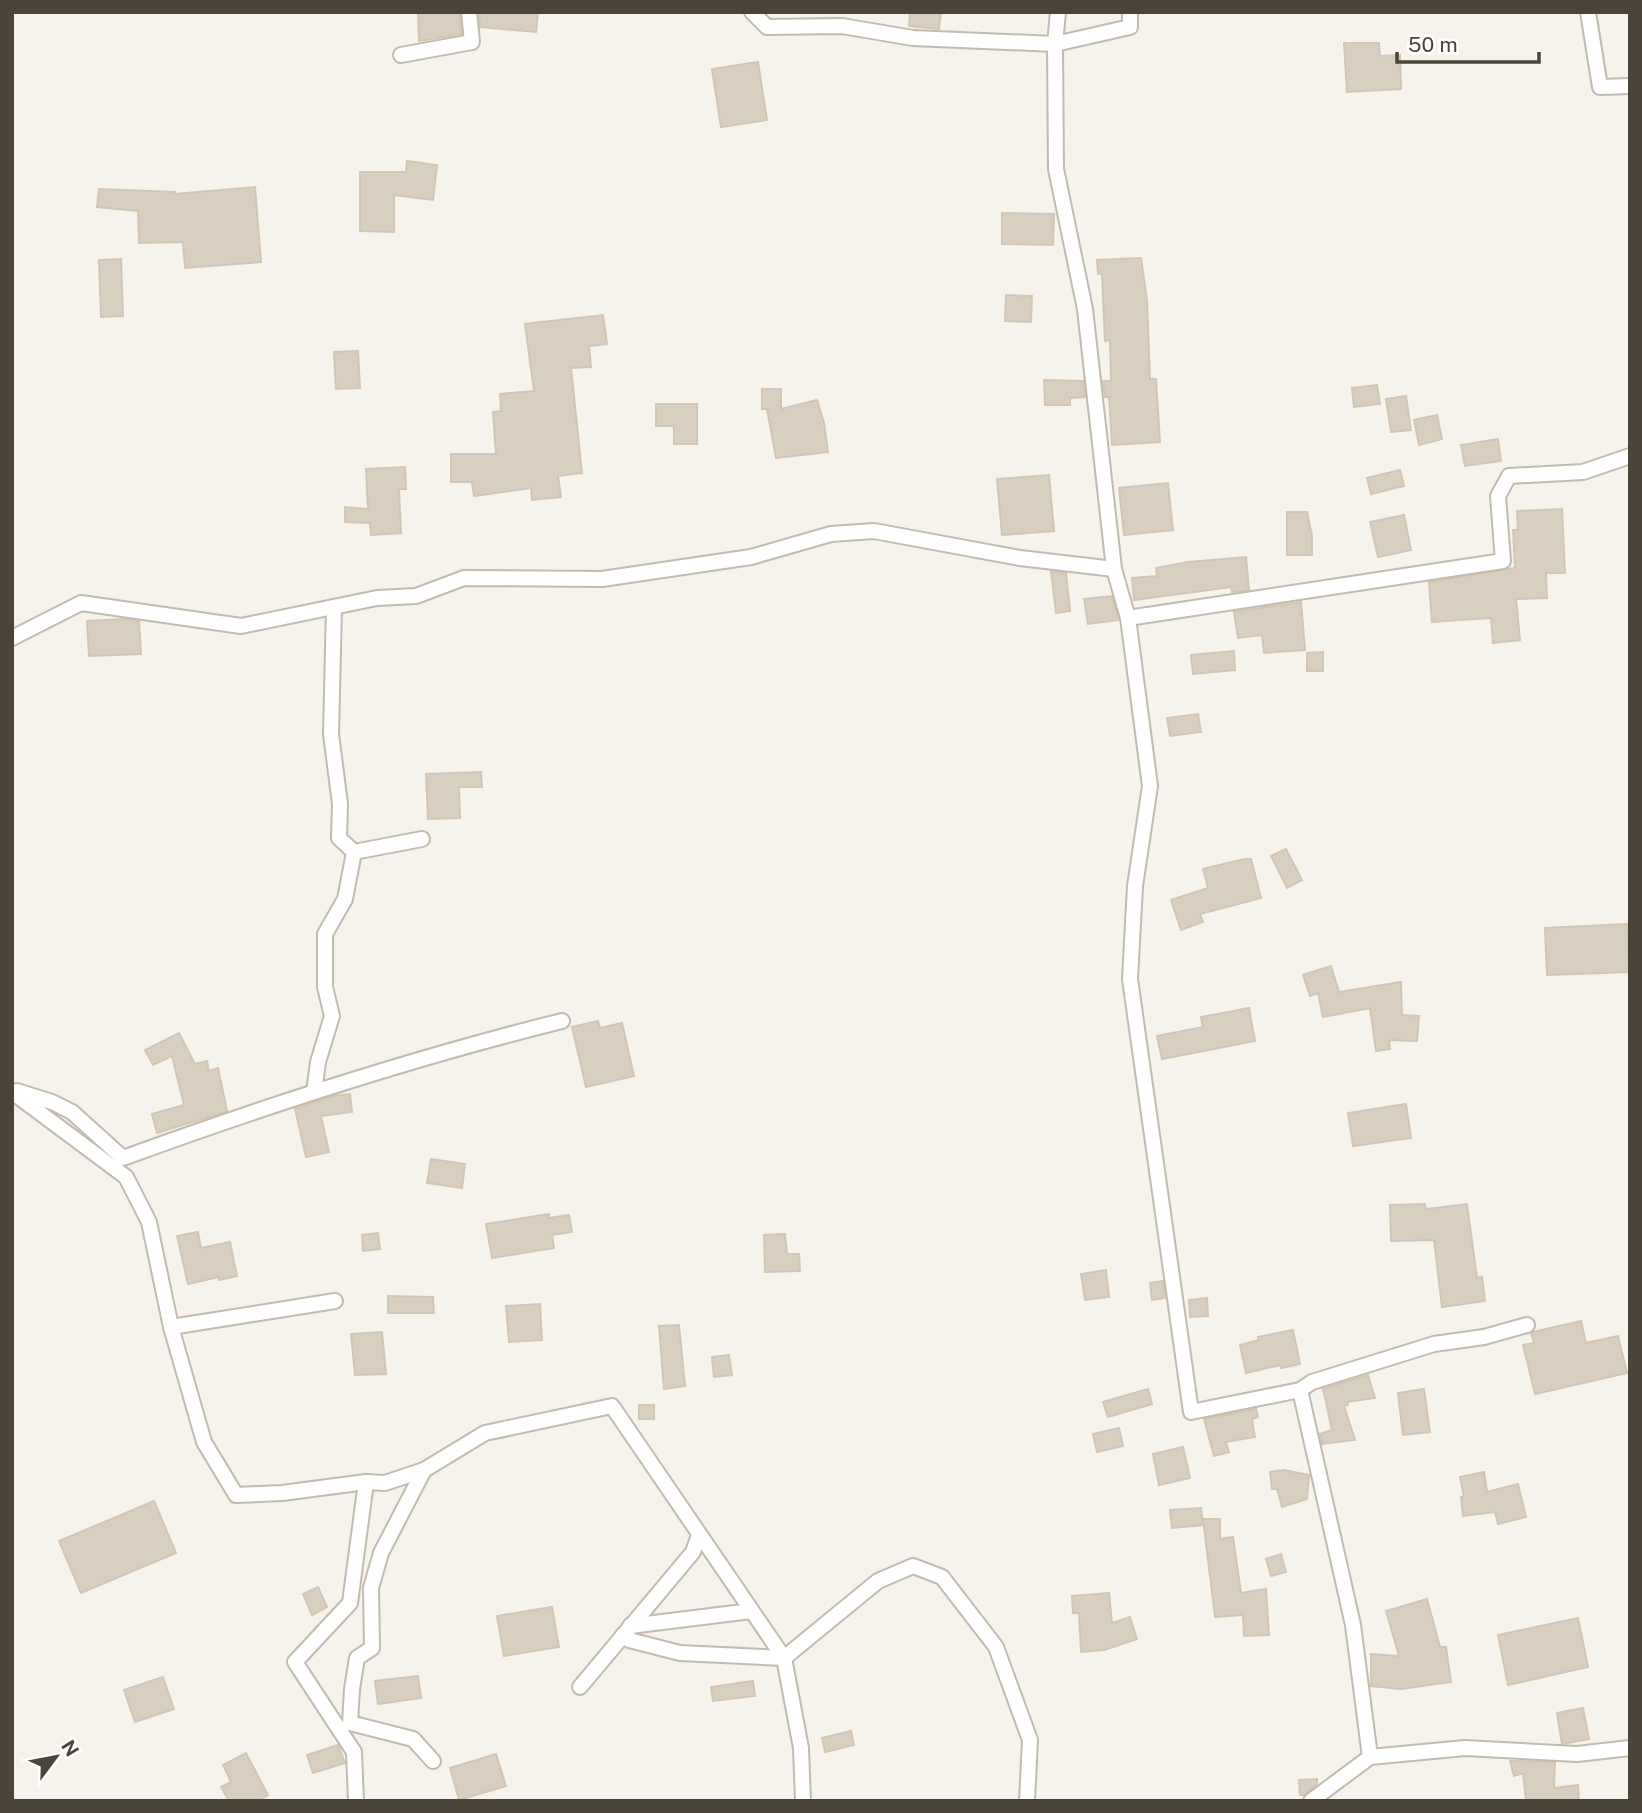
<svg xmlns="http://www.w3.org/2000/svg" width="1642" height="1813" viewBox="0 0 1642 1813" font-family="'Public Sans',sans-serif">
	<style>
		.building { fill: #d8cfc1; stroke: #d3c7b4; stroke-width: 2 }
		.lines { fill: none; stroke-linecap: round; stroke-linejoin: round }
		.street-casing { stroke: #c2bbae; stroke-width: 18 }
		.street { stroke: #fff; stroke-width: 14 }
	</style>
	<rect width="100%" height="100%" fill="#f6f3ec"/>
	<g class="building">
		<polygon points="418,12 459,12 462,34 419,41"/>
		<polygon points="479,12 538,12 536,32 480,27"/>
		<polygon points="910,12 941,12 939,29 909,26"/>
		<polygon points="1344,43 1379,43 1380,56 1400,55 1401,89 1347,92"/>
		<polygon points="758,62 767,120 721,127 712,69"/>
		<polygon points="407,161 437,165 433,200 394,195 394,232 360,231 360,172 406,172"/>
		<polygon points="255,187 261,262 185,268 183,242 139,243 138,211 97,207 99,189 175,192 175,194"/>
		<polygon points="1002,213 1054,214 1053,245 1002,244"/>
		<polygon points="1141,258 1147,301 1150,379 1156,379 1160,442 1112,445 1109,397 1105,397 1103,381 1111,381 1110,340 1105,341 1102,274 1098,274 1097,260"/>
		<polygon points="121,259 123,316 101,317 99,260"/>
		<polygon points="1006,295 1032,296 1031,322 1005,321"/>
		<polygon points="603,315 607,344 589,346 591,367 571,368 582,473 558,476 561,497 532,500 531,488 474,496 472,482 451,482 451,454 496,454 493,412 501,411 500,394 534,391 525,324"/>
		<polygon points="358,351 360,388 336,389 334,352"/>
		<polygon points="1044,380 1083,381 1085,397 1070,398 1070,405 1045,405"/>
		<polygon points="1377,385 1380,404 1354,407 1352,388"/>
		<polygon points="762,389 781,389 781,409 817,400 824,423 828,452 776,458 767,409 762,409"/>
		<polygon points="1406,396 1411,430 1391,432 1386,399"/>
		<polygon points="656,404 697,404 697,444 674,444 674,426 656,426"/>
		<polygon points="1437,415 1442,439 1419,445 1414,420"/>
		<polygon points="1498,439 1501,461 1465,466 1461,445"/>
		<polygon points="405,467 406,489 399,489 401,533 371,535 370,523 345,522 345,507 368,509 366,469"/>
		<polygon points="1400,470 1404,486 1371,494 1367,478"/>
		<polygon points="1049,475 1054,531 1002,535 997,479"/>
		<polygon points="1168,483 1173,530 1124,535 1119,488"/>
		<polygon points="1562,509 1565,573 1546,573 1547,598 1516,599 1520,640 1493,643 1491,618 1432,622 1429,582 1515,568 1513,530 1518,530 1517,511"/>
		<polygon points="1287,512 1307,512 1312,536 1312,555 1287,555"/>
		<polygon points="1404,515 1411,550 1378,557 1370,522"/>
		<polygon points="1246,557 1249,590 1232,592 1231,587 1134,600 1132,578 1157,576 1156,568 1188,562"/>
		<polygon points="1051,571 1066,573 1070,611 1056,613"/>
		<polygon points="1112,596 1119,620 1088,624 1084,599"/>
		<polygon points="1301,602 1305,650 1264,653 1262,635 1238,638 1234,612"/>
		<polygon points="125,619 139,621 141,654 89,656 87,621"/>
		<polygon points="1234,651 1235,670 1193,674 1191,655"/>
		<polygon points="1323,652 1323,671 1307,671 1307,653"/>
		<polygon points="1198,714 1201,732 1170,736 1167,718"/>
		<polygon points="481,772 482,787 459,787 460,818 428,819 426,774"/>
		<polygon points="1286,849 1302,880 1287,888 1271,856"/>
		<polygon points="1244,859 1251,859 1261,898 1200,914 1203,922 1181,930 1171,900 1208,888 1203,869"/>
		<polygon points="1627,924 1629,972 1547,975 1545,928"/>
		<polygon points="1331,966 1339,992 1401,982 1402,1015 1419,1016 1417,1041 1389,1040 1390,1049 1376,1051 1370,1008 1323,1017 1318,993 1310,996 1303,975"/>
		<polygon points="1249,1008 1255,1041 1162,1059 1157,1036 1203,1027 1201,1017"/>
		<polygon points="598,1021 600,1028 622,1023 634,1076 586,1087 572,1027"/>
		<polygon points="179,1033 195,1064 207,1061 209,1071 218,1068 227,1111 157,1133 152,1114 184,1105 172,1056 153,1065 145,1050"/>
		<polygon points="350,1094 352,1112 321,1116 329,1152 306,1157 295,1109 333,1096"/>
		<polygon points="1406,1104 1411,1138 1353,1146 1348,1113"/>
		<polygon points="431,1159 465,1164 462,1188 427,1183"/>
		<polygon points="1425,1204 1426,1209 1467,1204 1477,1278 1482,1277 1485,1301 1442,1307 1434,1240 1391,1241 1390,1205"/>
		<polygon points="549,1214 549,1218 569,1215 572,1232 552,1235 554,1248 492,1258 486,1224"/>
		<polygon points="198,1232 201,1248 230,1242 237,1276 219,1280 219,1277 188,1284 177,1236"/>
		<polygon points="378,1233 380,1249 363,1251 362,1235"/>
		<polygon points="785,1234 787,1254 799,1254 800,1271 765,1272 764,1235"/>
		<polygon points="1106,1270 1109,1297 1085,1300 1081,1274"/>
		<polygon points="1163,1281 1165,1298 1152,1300 1150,1283"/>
		<polygon points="388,1296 433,1297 434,1313 388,1313"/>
		<polygon points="1207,1298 1208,1316 1190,1317 1189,1300"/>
		<polygon points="540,1304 542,1340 509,1342 506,1306"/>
		<polygon points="1581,1321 1586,1343 1618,1336 1627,1373 1535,1394 1523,1345 1534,1343 1531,1333 1533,1332"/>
		<polygon points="679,1325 685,1386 664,1389 659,1326"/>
		<polygon points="1293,1330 1300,1364 1281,1368 1280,1365 1246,1373 1240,1345 1259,1340 1258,1337"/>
		<polygon points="382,1332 386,1374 355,1375 351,1334"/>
		<polygon points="729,1355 732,1375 714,1377 712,1357"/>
		<polygon points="1368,1375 1375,1398 1347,1402 1348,1405 1344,1406 1355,1440 1322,1444 1320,1434 1332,1430 1323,1389"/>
		<polygon points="1148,1389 1152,1404 1108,1417 1103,1402"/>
		<polygon points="1424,1389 1430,1432 1403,1435 1398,1393"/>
		<rect x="639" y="1405" width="15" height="14"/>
		<polygon points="1256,1409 1258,1417 1252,1419 1255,1437 1226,1442 1229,1452 1214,1456 1204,1419"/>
		<polygon points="1119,1428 1123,1446 1097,1452 1093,1434"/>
		<polygon points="1183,1447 1190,1478 1159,1485 1153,1454"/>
		<polygon points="1284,1470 1309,1475 1307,1499 1282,1507 1277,1489 1272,1489 1270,1472"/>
		<polygon points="1484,1472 1487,1492 1518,1484 1526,1517 1498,1524 1495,1512 1463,1516 1461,1497 1464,1497 1460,1477"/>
		<polygon points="154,1501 176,1553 81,1593 59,1541"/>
		<polygon points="1201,1508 1203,1525 1172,1528 1170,1510"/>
		<polygon points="1203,1519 1220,1519 1220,1539 1233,1537 1241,1593 1266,1589 1269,1635 1244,1636 1243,1615 1215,1617"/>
		<polygon points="1281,1554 1286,1572 1271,1576 1266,1559"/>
		<polygon points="318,1587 327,1607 312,1615 303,1594"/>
		<polygon points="1109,1593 1112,1623 1130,1617 1137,1639 1104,1650 1081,1652 1079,1613 1073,1613 1072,1596"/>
		<polygon points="1427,1599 1440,1647 1446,1647 1451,1682 1401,1689 1371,1686 1371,1654 1399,1656 1386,1611"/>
		<polygon points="552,1607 559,1647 504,1656 497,1616"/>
		<polygon points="1578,1618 1588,1667 1508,1685 1498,1635"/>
		<polygon points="418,1676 421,1698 378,1704 375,1681"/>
		<polygon points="163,1677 174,1709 135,1722 124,1690"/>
		<polygon points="753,1681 755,1696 713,1701 711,1687"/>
		<polygon points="1583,1708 1589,1739 1562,1744 1557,1713"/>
		<polygon points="851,1731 854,1745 825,1752 822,1738"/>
		<polygon points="338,1745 345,1763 313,1773 307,1755"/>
		<polygon points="246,1753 268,1795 257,1801 229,1801 221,1787 231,1782 223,1765"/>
		<polygon points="496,1754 506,1786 459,1800 450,1768"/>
		<polygon points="1510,1761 1555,1762 1554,1788 1578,1785 1579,1801 1526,1801 1523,1773 1514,1776"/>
		<polygon points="1317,1779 1317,1784 1304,1795 1300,1795 1299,1780"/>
	</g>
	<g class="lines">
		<g class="street-casing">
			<g id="street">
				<polyline points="752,12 767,27 842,26 913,38 1055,44 1130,27 1130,12"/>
				<polyline points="1058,12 1055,44 1056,169 1085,309 1114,569 1128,618 1150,786 1135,886 1130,979 1191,1412 1300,1390 1312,1382 1434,1344 1484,1337 1527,1325"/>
				<polyline points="1588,12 1600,87 1630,86"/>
				<polyline points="401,55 472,42 469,12"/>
				<polyline points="1128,618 1503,561 1498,496 1509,476 1583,472 1630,456"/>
				<polyline points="12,638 81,603 241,626 377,598 416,596 464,578 602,579 751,557 831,534 874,531 1020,558 1114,569"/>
				<polyline points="354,852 422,839"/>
				<path d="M17 1091 52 1102 72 1112 123 1158C268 1105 413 1058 562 1021"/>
				<polyline points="12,1092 126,1177 149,1222 171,1327 204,1442 236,1495 282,1493 366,1482 385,1483 424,1470 485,1433 612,1406 784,1658 801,1748 803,1801"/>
				<polyline points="314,1092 318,1062 332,1016 325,987 325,934 345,899 354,852 339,838 340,804 331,734 334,607"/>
				<polyline points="171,1327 335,1301"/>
				<polyline points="1300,1390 1353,1625 1370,1757"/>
				<polyline points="424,1470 381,1553 371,1588 372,1648 357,1658 352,1689 350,1723 413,1739 433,1761"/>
				<polyline points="630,1626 751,1611"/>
				<polyline points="623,1635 629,1640 680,1653 784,1658 878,1581 913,1566 942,1577 996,1647 1030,1740 1027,1801"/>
				<polyline points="580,1687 693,1552 699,1535"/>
				<polyline points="356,1801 354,1752 295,1662 350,1603 366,1482"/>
				<polyline points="1311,1801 1370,1757 1465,1748 1577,1754 1630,1748"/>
			</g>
		</g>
		<use href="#street" class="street"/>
	</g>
	<rect width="1642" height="1813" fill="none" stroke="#4b4439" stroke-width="28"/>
	<g transform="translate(56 1757) rotate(58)" stroke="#ffffff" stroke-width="5" paint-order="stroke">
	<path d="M0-5L12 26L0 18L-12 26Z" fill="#4b4439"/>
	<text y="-10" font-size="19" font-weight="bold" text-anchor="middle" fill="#4b4439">N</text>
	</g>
	<path d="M1397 52v10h142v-10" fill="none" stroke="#4b4439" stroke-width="3.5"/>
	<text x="1408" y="52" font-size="21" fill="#4b4439" stroke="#ffffff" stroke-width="5" paint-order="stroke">50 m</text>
</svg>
